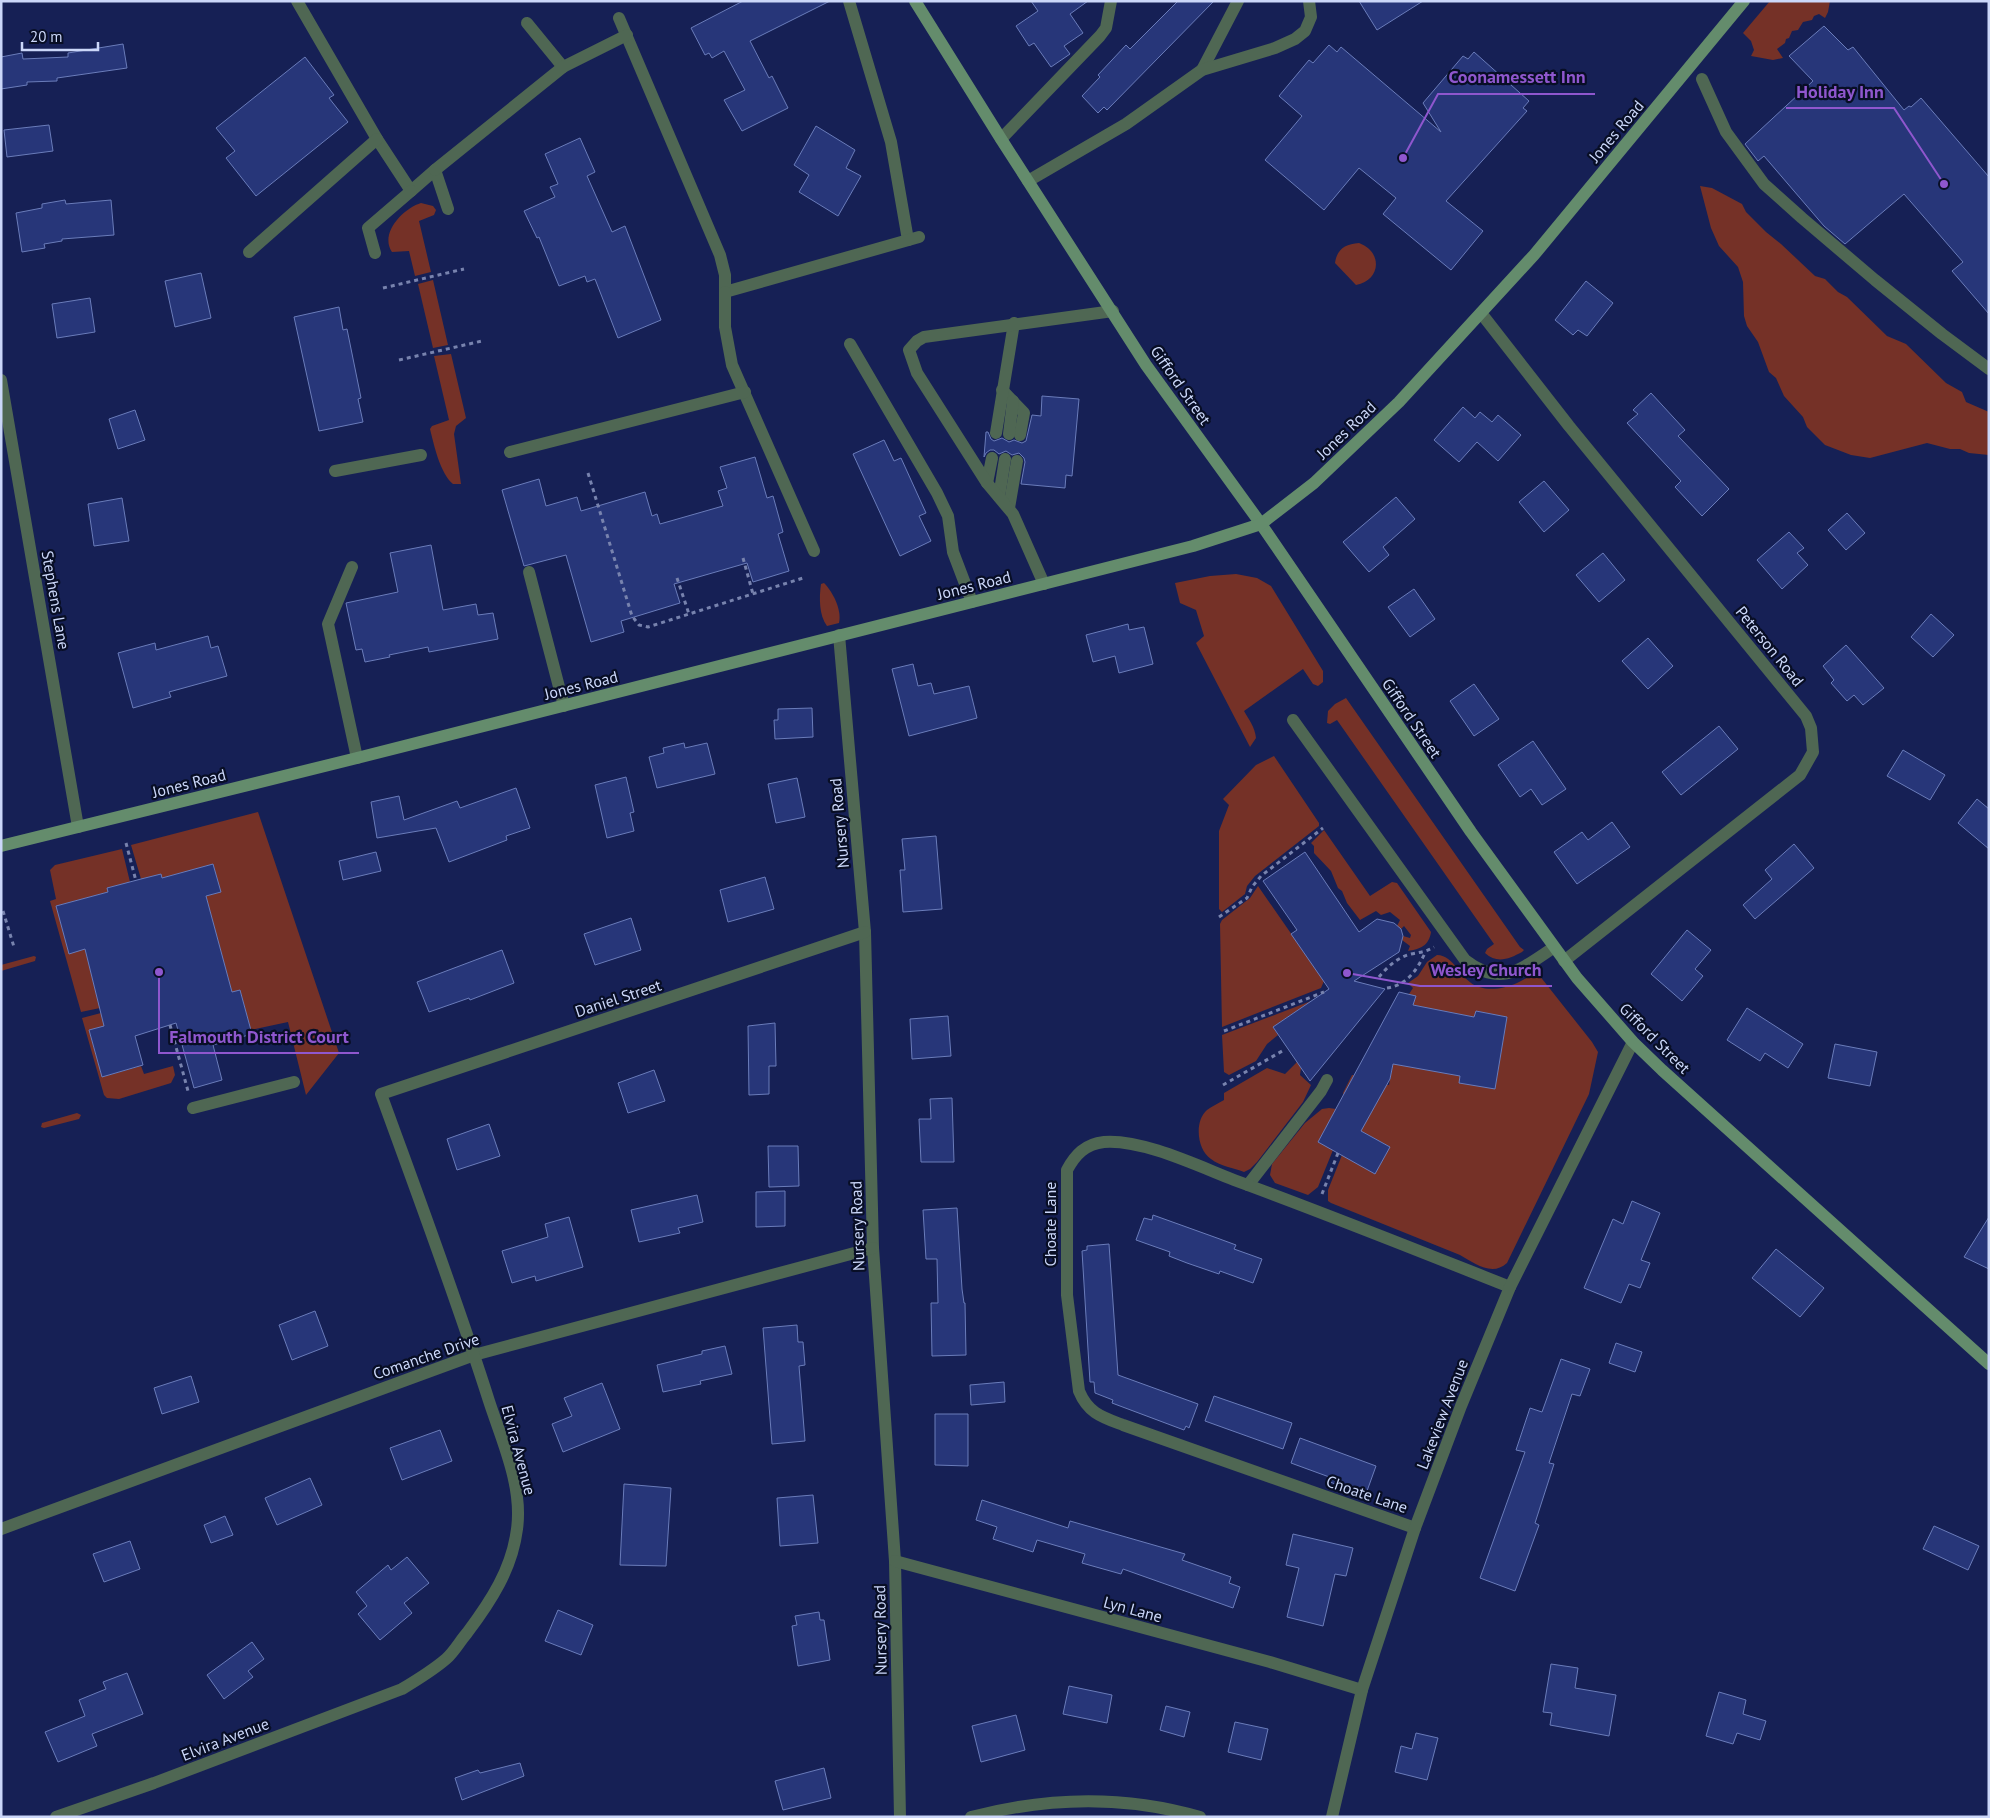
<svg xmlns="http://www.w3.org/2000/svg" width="1990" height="1818" viewBox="0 0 1990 1818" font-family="'PT Sans',sans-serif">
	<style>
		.green { fill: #753127 }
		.building { fill: #273679; stroke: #6a7cba }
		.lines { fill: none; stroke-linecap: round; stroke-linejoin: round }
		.path { stroke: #7883ae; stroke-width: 3; stroke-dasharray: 4 4; stroke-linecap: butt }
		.service { stroke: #4f6753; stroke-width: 12 }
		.minor { stroke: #4f6753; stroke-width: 12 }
		.secondary { stroke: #648c6c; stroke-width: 12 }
		.labels { text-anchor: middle; stroke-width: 4.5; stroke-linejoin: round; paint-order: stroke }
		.street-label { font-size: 16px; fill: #cbd7f9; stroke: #080e25 }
		.leader { fill: none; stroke: #8f57ce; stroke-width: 2 }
		.callout-dot { fill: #8f57ce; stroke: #080e25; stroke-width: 2 }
		.callout-label { font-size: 18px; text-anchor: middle; font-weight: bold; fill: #8f57ce; stroke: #080e25; stroke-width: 4.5; stroke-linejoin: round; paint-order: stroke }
	</style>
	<rect width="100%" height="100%" fill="#162055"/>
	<g class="green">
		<polygon points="1770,1 1830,1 1828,12 1825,18 1819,14 1814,16 1812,20 1803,22 1798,30 1792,31 1789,38 1786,39 1785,43 1777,49 1783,58 1773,60 1751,56 1754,50 1751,41 1743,33"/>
		<polygon points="1700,186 1712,188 1742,204 1746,212 1766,232 1781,244 1815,276 1825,279 1838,292 1847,297 1887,336 1906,344 1946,383 1962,392 1966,402 1989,412 1989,455 1969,453 1960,449 1950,449 1927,443 1870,458 1851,455 1825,445 1807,427 1803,417 1784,396 1776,378 1769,372 1758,342 1747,326 1744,316 1743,282 1738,267 1719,246 1711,228"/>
		<path d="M421 203 433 206 436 210 434 215 419 221 431 272 415 276 409 251 392 252C379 233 404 208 421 203Z"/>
		<path d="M1359 243C1383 252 1381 280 1356 285L1335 263C1337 249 1345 244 1359 243Z"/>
		<polygon points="433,280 448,345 433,348 418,284"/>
		<path d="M451 354 466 418 456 426 454 434 461 484H453C440 473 434 445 430 429L432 426 449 420 434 356Z"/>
		<path d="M1236 574 1257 578 1271 586 1323 671V682L1318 686 1313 684 1303 669 1244 711C1249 720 1255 727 1256 738L1250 747 1196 643 1204 636 1196 610 1180 603 1175 583 1210 576Z"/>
		<path d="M824 583C833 592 842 610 839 623L827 626C819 616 819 597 821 584Z"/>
		<path d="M1346 698 1520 947 1524 950 1522 952C1509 959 1497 964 1485 953L1487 949 1494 944 1337 720 1330 724 1327 723 1328 711 1335 704Z"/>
		<polygon points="1274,756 1319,823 1319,826 1255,876 1247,886 1245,894 1222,912 1219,909 1219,831 1229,805 1223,799 1256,765"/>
		<polygon points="258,812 339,1053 306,1095 288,1022 251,1030 240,990 232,992 206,896 221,892 213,864 162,878 161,874 141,879 131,845"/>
		<path d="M1324 830 1370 896 1392 882 1397 883 1431 932C1429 946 1420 949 1408 951L1410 946 1402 940 1403 936 1410 938 1411 935 1404 926 1401 929 1397 926 1400 920 1390 912 1381 915 1376 911 1360 920 1347 903 1342 891 1338 888 1331 871 1314 853V846L1311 843Z"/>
		<polygon points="122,849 130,882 107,888 108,892 56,906 69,953 85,949 100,1008 81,1012 50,901 56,899 50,870 55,865"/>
		<polygon points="1258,886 1324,981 1321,988 1222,1027 1220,924 1222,920 1250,898"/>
		<path d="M1437 955C1455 955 1460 981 1479 987 1491 991 1506 988 1517 983 1524 980 1531 974 1539 975L1592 1042 1598 1052 1589 1094 1507 1263C1492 1277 1474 1263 1460 1255L1331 1203 1328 1201V1190L1342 1155 1390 1147 1361 1131 1343 1093 1352 1075H1354V1079L1389 1085 1393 1064 1460 1076V1083L1495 1089 1507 1017 1476 1011 1474 1017 1413 1005 1415 996 1409 994 1413 988 1408 983 1418 976 1427 962Z"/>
		<polygon points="34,956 36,957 35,961 1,971 1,965"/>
		<polygon points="1311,1001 1273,1027 1278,1035 1267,1044 1256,1061 1229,1075 1224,1072 1222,1035"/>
		<polygon points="101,1013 105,1026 89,1031 102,1077 141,1066 144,1074 173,1066 175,1075 171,1083 119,1099 107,1098 104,1095 82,1018"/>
		<path d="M1297 1062 1301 1068 1300 1075 1311 1085 1303 1102 1257 1162 1250 1169 1244 1172C1234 1168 1220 1166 1211 1159 1197 1150 1194 1121 1207 1110 1212 1106 1219 1103 1224 1100V1093L1267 1068 1285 1074Z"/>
		<polygon points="1329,1108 1336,1109 1333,1150 1318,1187 1308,1195 1275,1183 1270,1175 1272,1164 1305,1123 1322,1109"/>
		<polygon points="77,1113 81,1115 79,1119 44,1128 41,1127 42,1123"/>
	</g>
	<g class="building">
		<polygon points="743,1 830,1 750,41 769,78 772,76 788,108 742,131 724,100 745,90 724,51 712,58 709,53 705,55 691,28"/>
		<polygon points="1031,1 1088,1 1070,14 1083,33 1064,46 1070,54 1051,67 1034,43 1029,46 1016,26 1038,11"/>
		<polygon points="1178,1 1214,1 1107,110 1104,107 1098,113 1082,96 1100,77 1098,75 1126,45 1130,49"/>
		<polygon points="1359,1 1423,1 1377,30"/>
		<polygon points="1824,26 1848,50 1853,47 1904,110 1909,106 1911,107 1921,98 1989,177 1989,314 1952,271 1963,262 1904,194 1845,244 1824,226 1764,156 1758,161 1745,144 1813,81 1789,56"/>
		<polygon points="123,44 127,68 57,78 57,81 27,82 27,85 1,89 1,57 22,53 23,59 68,57 68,53"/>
		<polygon points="1329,45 1337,52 1341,47 1441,132 1423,103 1463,56 1468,59 1474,52 1529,101 1523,108 1527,111 1446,201 1483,231 1451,270 1383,214 1396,198 1359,168 1324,210 1265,160 1302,116 1279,96 1309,60 1313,63"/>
		<polygon points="305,57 334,95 329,98 348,122 256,196 226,158 235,151 216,128"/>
		<polygon points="49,125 53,151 7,157 4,130"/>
		<polygon points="816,126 855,150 846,168 861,176 838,216 799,192 809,175 794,165"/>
		<polygon points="580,138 595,172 587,176 612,232 625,226 661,320 618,338 595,279 587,282 585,276 559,286 539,237 537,238 524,211 555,197 550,187 558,184 545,154"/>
		<polygon points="65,200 66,204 111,200 114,235 62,239 62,241 44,244 45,248 22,252 16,213 42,208 42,204"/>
		<polygon points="201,273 211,318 175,327 165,281"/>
		<polygon points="1586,281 1613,303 1587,336 1578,330 1573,335 1555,320"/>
		<polygon points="90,298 95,332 57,338 52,304"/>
		<polygon points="339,307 343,330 347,329 361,398 358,399 363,422 319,431 294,317"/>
		<polygon points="1651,393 1685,430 1678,436 1729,489 1702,516 1675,487 1681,481 1627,423 1638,414 1633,410"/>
		<polygon points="1042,396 1079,399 1072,476 1066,475 1065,488 1021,484 1025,462 1024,458 1019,453 1012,455 1006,451 999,454 994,450 990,450 986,453 984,457 986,432 988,432 991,439 994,441 1002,438 1009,442 1014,440 1022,443 1026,441 1032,415 1041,416"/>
		<polygon points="1463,407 1475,418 1480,412 1492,422 1498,415 1521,435 1498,461 1477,442 1459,462 1434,440"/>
		<polygon points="135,410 145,440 118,449 109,419"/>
		<polygon points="884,440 894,461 901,458 926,513 919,516 931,541 900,556 853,454"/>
		<polygon points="755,457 767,498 773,496 783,532 778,534 789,571 753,582 747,563 674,584 680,603 621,621 624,632 591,642 566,555 524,566 502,490 539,479 546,506 577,497 581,511 645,492 652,516 657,514 660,524 723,506 718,491 727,488 720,467"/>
		<polygon points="1544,481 1569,510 1544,532 1519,502"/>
		<polygon points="1396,497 1415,519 1383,547 1389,555 1369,572 1343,542"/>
		<polygon points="122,498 129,541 94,546 88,504"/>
		<polygon points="1847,513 1865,533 1846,550 1828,530"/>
		<polygon points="1789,532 1804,548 1797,553 1808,565 1782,589 1757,560"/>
		<polygon points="431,545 443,610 476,604 478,615 493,613 498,639 429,652 428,647 389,655 390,657 365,662 362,649 356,650 346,603 398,592 390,553"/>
		<polygon points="1603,553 1625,580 1599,602 1576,575"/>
		<polygon points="1414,589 1435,619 1410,637 1388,607"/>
		<polygon points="1931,614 1954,635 1933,657 1911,637"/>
		<polygon points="1128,624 1129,630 1144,627 1153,664 1119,673 1115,656 1093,662 1086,635"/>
		<polygon points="208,636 211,648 218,646 227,676 169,692 171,697 133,708 118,653 155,643 156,650"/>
		<polygon points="1648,638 1673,666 1648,689 1622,661"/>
		<polygon points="1846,645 1884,688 1863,705 1854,695 1847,701 1831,683 1834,680 1823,666"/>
		<polygon points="913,664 918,686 931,683 934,694 969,686 977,718 909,736 892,669"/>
		<polygon points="1474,684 1499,719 1474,736 1450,701"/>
		<polygon points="812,708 813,737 775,739 774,720 778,720 778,709"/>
		<polygon points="1719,726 1738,749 1681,795 1662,772"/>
		<polygon points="1533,741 1566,789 1542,805 1531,789 1520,797 1498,765"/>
		<polygon points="684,743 685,748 707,743 715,774 657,788 649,757 664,753 663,748"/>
		<polygon points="1903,750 1945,775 1930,800 1887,776"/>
		<polygon points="626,777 634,812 630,813 634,831 607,838 595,785"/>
		<polygon points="797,778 805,817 776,823 768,784"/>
		<polygon points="516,788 530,828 506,836 507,840 449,862 436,828 377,838 371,802 399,796 404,820 457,801 460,808"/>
		<polygon points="1977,799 1989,809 1989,849 1958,823"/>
		<polygon points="1612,822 1630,847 1577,884 1554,852 1582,832 1588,840"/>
		<polygon points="936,836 942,909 903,912 900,870 905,870 902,839"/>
		<polygon points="1794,844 1814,868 1755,919 1743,905 1772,879 1765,870"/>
		<polygon points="376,852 381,871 343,880 339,861"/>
		<polygon points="1305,852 1359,932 1377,919 1394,923 1401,929 1403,936 1399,952 1354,981 1385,989 1310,1081 1273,1027 1329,989 1291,934 1297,930 1263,881"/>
		<polygon points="213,864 221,892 206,896 232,992 240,990 252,1034 213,1045 222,1080 194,1088 176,1023 135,1036 143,1065 102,1077 89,1030 104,1026 85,949 69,954 56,906 108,892 107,888 141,879 161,874 162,878"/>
		<polygon points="765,877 774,909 728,922 720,890"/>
		<polygon points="631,918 641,950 595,965 584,934"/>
		<polygon points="1687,930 1711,950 1695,969 1703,976 1682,1001 1651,974"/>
		<polygon points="502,950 514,983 470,1000 469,998 429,1012 417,982"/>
		<polygon points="1399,992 1416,996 1413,1005 1474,1017 1476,1011 1507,1017 1495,1089 1459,1083 1460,1076 1393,1064 1390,1079 1361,1131 1390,1147 1375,1174 1318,1142"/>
		<polygon points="1747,1008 1803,1044 1788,1068 1765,1053 1760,1061 1727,1040"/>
		<polygon points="948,1016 951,1056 912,1059 910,1019"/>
		<polygon points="775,1023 776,1066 769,1066 769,1094 749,1095 748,1026"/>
		<polygon points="1835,1044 1877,1052 1870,1086 1828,1078"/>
		<polygon points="654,1070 665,1101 628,1113 618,1083"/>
		<polygon points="952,1098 954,1162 921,1162 919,1119 931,1119 930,1099"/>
		<polygon points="489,1124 500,1156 457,1170 447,1139"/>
		<polygon points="768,1146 798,1146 799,1186 769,1187"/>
		<polygon points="785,1191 785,1226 756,1227 756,1192"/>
		<polygon points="697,1195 703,1222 678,1228 680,1233 639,1242 631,1210"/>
		<polygon points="1632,1201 1660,1213 1641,1260 1650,1263 1640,1288 1629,1284 1621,1303 1584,1288 1613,1219 1623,1224"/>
		<polygon points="957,1208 962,1289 964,1303 965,1303 966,1355 932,1356 931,1303 938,1303 937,1259 926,1259 923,1210"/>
		<polygon points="1153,1215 1217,1238 1236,1245 1234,1249 1262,1259 1253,1283 1220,1271 1219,1274 1187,1263 1169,1256 1170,1252 1136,1240 1144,1218 1152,1220"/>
		<polygon points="569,1217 583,1267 536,1281 535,1276 512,1283 502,1251 548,1237 545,1224"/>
		<polygon points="1989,1217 1989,1269 1964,1257"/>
		<polygon points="1109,1244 1118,1375 1198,1404 1189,1428 1186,1426 1184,1430 1112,1403 1113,1400 1095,1393 1094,1382 1090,1382 1082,1251 1087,1250 1087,1246"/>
		<polygon points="1776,1249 1824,1288 1800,1317 1752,1278"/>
		<polygon points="315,1311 328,1346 292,1360 279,1325"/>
		<polygon points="797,1325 798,1342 803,1342 805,1365 799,1366 805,1441 772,1444 763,1328"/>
		<polygon points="1616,1343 1642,1352 1635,1372 1609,1363"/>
		<polygon points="725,1346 732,1374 700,1381 701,1384 663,1392 657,1365 702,1354 702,1351"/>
		<polygon points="1561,1359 1590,1369 1580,1396 1572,1394 1549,1463 1554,1464 1535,1523 1539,1525 1515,1591 1480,1578 1525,1452 1516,1450 1530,1408 1542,1412"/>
		<polygon points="191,1376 199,1402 162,1414 154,1388"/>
		<polygon points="1004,1382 1005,1402 971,1405 970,1385"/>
		<polygon points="602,1383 620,1429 563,1452 552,1424 572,1416 564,1398"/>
		<polygon points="1214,1396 1292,1423 1283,1449 1205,1421"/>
		<polygon points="935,1414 968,1414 968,1466 935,1465"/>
		<polygon points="440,1430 452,1461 402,1480 390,1448"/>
		<polygon points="1300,1438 1376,1466 1367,1491 1364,1489 1362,1494 1330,1482 1332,1478 1291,1463"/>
		<polygon points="310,1478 322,1505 277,1525 265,1498"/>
		<polygon points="624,1484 671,1488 666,1566 620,1565"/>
		<polygon points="813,1495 818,1543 780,1546 777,1498"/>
		<polygon points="982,1500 1068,1528 1070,1521 1185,1554 1182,1560 1231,1577 1229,1583 1240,1587 1233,1608 1123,1569 1121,1574 1082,1563 1085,1554 1037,1540 1033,1552 993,1539 997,1527 976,1520"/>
		<polygon points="225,1516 233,1535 211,1543 204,1525"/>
		<polygon points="1934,1526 1979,1546 1968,1570 1923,1549"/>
		<polygon points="1293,1534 1353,1548 1346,1576 1335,1574 1323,1626 1287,1617 1299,1568 1286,1565"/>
		<polygon points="130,1541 140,1569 104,1582 93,1554"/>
		<polygon points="407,1557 429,1583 404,1603 412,1613 380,1640 358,1614 367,1606 356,1592 388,1565 391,1570"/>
		<polygon points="558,1610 593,1625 581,1655 545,1641"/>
		<polygon points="819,1612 820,1620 824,1620 830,1660 798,1666 792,1626 797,1625 795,1616"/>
		<polygon points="252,1642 264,1659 248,1671 253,1677 224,1699 207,1675"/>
		<polygon points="1551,1664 1578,1668 1575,1688 1616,1695 1609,1736 1550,1725 1552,1713 1543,1712"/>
		<polygon points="127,1673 143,1714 92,1734 97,1746 58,1762 45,1732 85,1716 79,1700 106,1689 103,1682"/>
		<polygon points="1069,1686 1112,1695 1107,1723 1063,1714"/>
		<polygon points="1719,1692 1746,1700 1743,1714 1766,1721 1760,1740 1737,1733 1733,1744 1706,1736"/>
		<polygon points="1166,1706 1190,1712 1184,1737 1160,1730"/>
		<polygon points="1016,1715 1025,1750 981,1762 972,1726"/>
		<polygon points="1235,1722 1268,1729 1261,1760 1228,1752"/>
		<polygon points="1416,1733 1438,1738 1427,1780 1395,1772 1401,1746 1412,1749"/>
		<polygon points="520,1763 524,1776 462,1800 455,1778 478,1770 480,1773"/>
		<polygon points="824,1768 831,1798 783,1810 775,1781"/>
	</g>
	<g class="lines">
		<g class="path">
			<polyline points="383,288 464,269"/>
			<polyline points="399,360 482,341"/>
			<polyline points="588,473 632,616 639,625 648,627 803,578"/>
			<polyline points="743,558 753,594"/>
			<polyline points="677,578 689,614"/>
			<polyline points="126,843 136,881"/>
			<polyline points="3,911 14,947"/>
			<polyline points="1219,917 1247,898 1252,887 1261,876 1323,828"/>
			<path d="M1379 977C1387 967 1398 957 1411 954 1420 952 1426 952 1434 947"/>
			<path d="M1387 988C1407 985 1417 970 1425 953"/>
			<polyline points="170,1025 188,1091"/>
			<polyline points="1224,1031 1324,992"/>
			<polyline points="1223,1085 1284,1050"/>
			<polyline points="1322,1194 1338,1153"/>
		</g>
		<g class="service">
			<polyline points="297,1 377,139 411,191 435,170 448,209"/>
			<polyline points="849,1 891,142 908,240"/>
			<polyline points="619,18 720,255 725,275 725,292 919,237"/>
			<polyline points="527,23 563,67"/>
			<polyline points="1202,70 1238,1"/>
			<polyline points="1702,79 1726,132 1764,184 1802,218 1875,280 1942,334 1989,369"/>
			<polyline points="1001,139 1100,36 1106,28 1111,1"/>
			<polyline points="435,170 563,67 627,35"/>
			<polyline points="1028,181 1126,124 1202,70 1275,48 1295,39 1305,31 1311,17 1309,1"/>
			<polyline points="249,252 377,139"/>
			<polyline points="375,253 368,228 411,191"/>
			<polyline points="725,292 725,327 732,365 814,551"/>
			<polyline points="850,344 937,493 948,516 953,552 972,602"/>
			<polyline points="1002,390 1024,413 1020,435"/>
			<polyline points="996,433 1014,323"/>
			<polyline points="1009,434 1013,401"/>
			<polyline points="510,452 745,392"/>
			<polyline points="335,471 421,455"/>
			<polyline points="987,483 992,458"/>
			<polyline points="999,497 1005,459"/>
			<polyline points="1009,508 1017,461"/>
			<polyline points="352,567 328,624 357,758"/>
			<polyline points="529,572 564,706"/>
			<polyline points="1044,584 1013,514 987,483 917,373 909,350 917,341 924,337 1113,311"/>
			<path d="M1293 720 1465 960C1501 988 1521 969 1553 948"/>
			<polyline points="193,1108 294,1082"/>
			<polyline points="1248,1185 1321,1091 1327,1080"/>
		</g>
		<g class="minor">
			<polyline points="1481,313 1569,426 1806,716 1811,728 1813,752 1800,775 1564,961"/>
			<polyline points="1,380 78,827"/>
			<polyline points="839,635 865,932 873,1248 895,1561 900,1817"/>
			<path d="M1415 1528 1123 1425C1102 1417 1088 1413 1079 1391L1067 1295V1170C1075 1155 1085 1144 1104 1142 1142 1139 1198 1166 1234 1180 1327 1214 1419 1251 1510 1287"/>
			<polyline points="1,1529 474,1355 873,1248"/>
			<polyline points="895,1561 1270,1662 1362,1690"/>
			<path d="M56 1817 154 1783 402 1689C417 1680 432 1671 446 1659 454 1652 460 1641 467 1633 491 1601 512 1569 517 1529 523 1486 502 1441 489 1401 456 1297 418 1196 381 1094L865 932"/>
			<path d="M971 1817C1047 1797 1124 1795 1200 1817"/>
			<polyline points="1332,1817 1362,1690 1415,1528 1461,1406 1510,1287 1633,1042"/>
		</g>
		<g class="secondary">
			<polyline points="915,1 1001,139 1146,365 1261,524 1471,832 1577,978 1633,1042 1662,1070 1989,1364"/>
			<polyline points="1,846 357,758 1193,546 1261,524 1314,483 1399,402 1534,255 1744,1"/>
		</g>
	</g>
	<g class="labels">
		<g class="street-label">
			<text transform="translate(1616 131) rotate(-50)" y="6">Jones Road</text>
			<text transform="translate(1181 385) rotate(55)" y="6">Gifford Street</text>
			<text transform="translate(1346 430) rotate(-44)" y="6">Jones Road</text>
			<text transform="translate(974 585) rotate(-14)" y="6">Jones Road</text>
			<text transform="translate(56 600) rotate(80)" y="6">Stephens Lane</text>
			<text transform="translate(1770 646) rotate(51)" y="6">Peterson Road</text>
			<text transform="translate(581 685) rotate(-14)" y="6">Jones Road</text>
			<text transform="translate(1412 718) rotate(56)" y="6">Gifford Street</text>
			<text transform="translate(189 783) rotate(-14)" y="6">Jones Road</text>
			<text transform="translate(839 823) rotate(-95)" y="6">Nursery Road</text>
			<text transform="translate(618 998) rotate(-18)" y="6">Daniel Street</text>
			<text transform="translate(1655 1038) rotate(45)" y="6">Gifford Street</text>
			<text transform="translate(1050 1224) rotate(-90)" y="6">Choate Lane</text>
			<text transform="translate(857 1226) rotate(-92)" y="6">Nursery Road</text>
			<text transform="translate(426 1356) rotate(-19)" y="6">Comanche Drive</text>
			<text transform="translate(1442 1414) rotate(-69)" y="6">Lakeview Avenue</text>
			<text transform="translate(519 1450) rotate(75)" y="6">Elvira Avenue</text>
			<text transform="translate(1367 1494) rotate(19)" y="6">Choate Lane</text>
			<text transform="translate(1133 1609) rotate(15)" y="6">Lyn Lane</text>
			<text transform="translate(880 1630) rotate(-91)" y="6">Nursery Road</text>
			<text transform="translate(225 1739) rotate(-21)" y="6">Elvira Avenue</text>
		</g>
	</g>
	<path class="leader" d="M1403 158L1438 94H1595M1944 184L1894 108H1786M1347 973L1420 986H1552M159 972L159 1053H359"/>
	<g class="callout-dot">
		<circle cx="1403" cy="158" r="5"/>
		<circle cx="1944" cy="184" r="5"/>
		<circle cx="1347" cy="973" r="5"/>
		<circle cx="159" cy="972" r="5"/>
	</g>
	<g class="callout-label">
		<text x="1517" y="83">Coonamessett Inn</text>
		<text x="1840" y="98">Holiday Inn</text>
		<text x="1486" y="976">Wesley Church</text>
		<text x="259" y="1043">Falmouth District Court</text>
	</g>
	<rect width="1990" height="1818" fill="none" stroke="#cbd7f9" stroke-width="5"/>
	<path d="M22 42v8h76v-8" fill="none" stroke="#cbd7f9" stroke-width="2.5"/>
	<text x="30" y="42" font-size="15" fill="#cbd7f9" stroke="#080e25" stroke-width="4" paint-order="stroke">20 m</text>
</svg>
